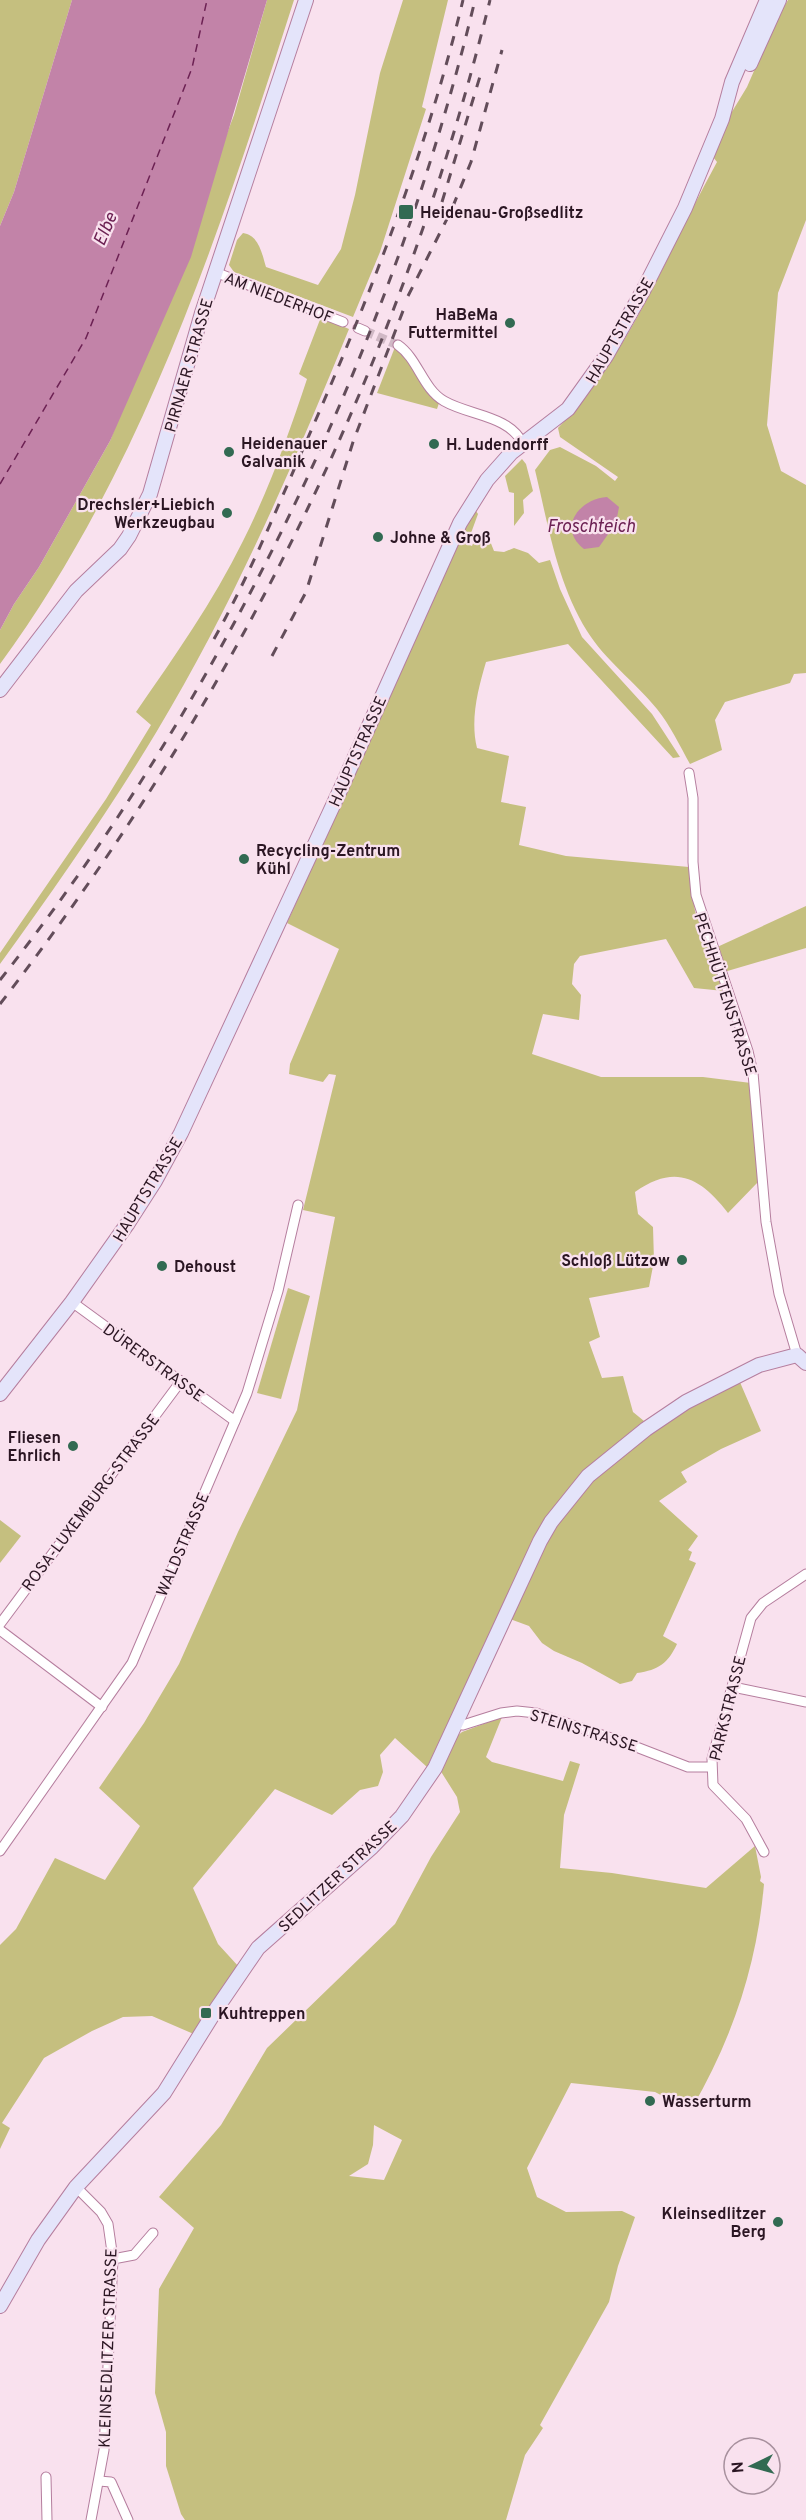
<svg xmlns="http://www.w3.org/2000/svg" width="806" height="2520" viewBox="0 0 806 2520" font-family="Overpass,sans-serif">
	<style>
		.green { fill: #c5bf7f; fill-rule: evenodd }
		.water { fill: #c283a8 }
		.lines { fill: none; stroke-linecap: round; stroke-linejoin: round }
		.ferry { stroke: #6c2153; stroke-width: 1.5; stroke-dasharray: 8 6; stroke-linecap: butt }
		.street-tunnel { stroke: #d0b8c5; stroke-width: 9; stroke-dasharray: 9 4.5; stroke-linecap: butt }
		.street-casing { stroke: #b57e9e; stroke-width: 11 }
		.secondary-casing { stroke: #b57e9e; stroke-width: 16 }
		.street { stroke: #fff; stroke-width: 9 }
		.secondary { stroke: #e4e4fa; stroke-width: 14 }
		.rail { stroke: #634d5a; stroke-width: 3; stroke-dasharray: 10 10; stroke-linecap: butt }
		.poi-dot { fill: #326a52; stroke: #f9e1ee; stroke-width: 2 }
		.labels { text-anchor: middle; stroke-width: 4.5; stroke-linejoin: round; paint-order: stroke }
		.poi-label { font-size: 16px; font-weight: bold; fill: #2b1623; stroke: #f9e1ee; text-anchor: start }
		.street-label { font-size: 16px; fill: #2b1623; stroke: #f9e1ee }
		.water-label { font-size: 18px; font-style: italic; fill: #6c2153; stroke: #f9e1ee }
	</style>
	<rect width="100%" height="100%" fill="#f9e1ee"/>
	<g class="green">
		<polygon points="0,0 72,0 14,192 0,226"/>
		<path d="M267 0H294C220 231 145 466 0 664V630L14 604 39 567 110 441 234 115Z"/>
		<path d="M403 0H448L422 107 426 109 380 252 353 317 234 272 229 265 237 240 243 233C259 235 262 254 266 267L318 285 341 249 355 195 380 73Z"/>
		<path d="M788 0H806V220L778 293 767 425 781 471 806 485V673L794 674 790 683 725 702 715 720 722 750 690 764C680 746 670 725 657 709 635 682 605 660 587 631 557 583 548 524 535 470L550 450 560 447 596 466 615 481 618 477 560 437 558 428C631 353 667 252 717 162L713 157 730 115 747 87 777 18Z"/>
		<path d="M321 317 349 329C293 466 234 603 157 731 109 811 55 888 0 964V953L106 799 151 725 136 712C174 657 213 602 243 541 269 489 289 434 307 379L299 374Z"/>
		<polygon points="395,347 407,358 439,403 437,409 377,393"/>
		<polygon points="522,459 526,464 533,491 523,500 524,513 514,526 514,493 509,492 505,476"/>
		<path d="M476 511 478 514 467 544 472 546 476 536 479 542 485 539 482 533 486 531 494 551 504 552 514 548 528 553 539 563 550 560 560 589 582 637 652 714 680 757 673 758 568 644 486 662C478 689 470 720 477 748L509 756 501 802 526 807 519 845 566 856 689 867 695 911 724 991 694 988 666 939 580 956 574 964 572 984 581 995 579 1020 543 1014 532 1054 601 1077H703L751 1083 758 1182 728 1213C700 1177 675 1164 635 1192L638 1214 653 1227 654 1261 649 1287 589 1298 600 1337 589 1342 602 1378 623 1376 633 1412 644 1421C606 1451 576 1478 548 1517L427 1767 395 1738 380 1755 383 1772 378 1786 360 1790 332 1815 275 1789 193 1888 218 1944 239 1967 196 2035 152 2016 123 2017 92 2031 44 2058 2 2123 10 2128 0 2149V1945L16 1929 55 1858 105 1880 140 1826 99 1788 144 1723 179 1664 238 1532 297 1410 335 1217 303 1210 336 1075 329 1074 323 1082 289 1074 290 1064 339 949 287 923 470 516Z"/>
		<polygon points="806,906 806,948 724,972 715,948"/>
		<polygon points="288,1288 310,1296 281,1399 257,1393"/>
		<path d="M739 1380 761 1431 721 1449 681 1472 687 1482 659 1501 698 1536 688 1550 692 1552 689 1560 696 1563 663 1636 677 1644C668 1663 659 1670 637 1673L632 1681 620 1684 582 1663 554 1651 542 1643 529 1626 510 1619 545 1542 590 1478 686 1406Z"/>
		<polygon points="0,1520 21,1536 0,1563"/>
		<path d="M502 1717 486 1757 492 1762 563 1781 570 1761 580 1764 564 1815 560 1868 612 1873 706 1888 755 1846 761 1877 760 1881 764 1884C757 1965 733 2037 692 2108L680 2105 655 2092 571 2083 527 2168 537 2197 566 2212 622 2211 635 2217 618 2266 609 2302 540 2425 543 2428 525 2455 506 2520H185L181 2514 166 2466V2432L155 2393 159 2289 194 2228 159 2197 221 2125 267 2048 395 1924 431 1857 460 1812 457 1797 440 1770 456 1737 462 1732ZM374 2125 402 2140 384 2180 349 2176 368 2164 373 2145Z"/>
	</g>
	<g class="water">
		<polygon points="72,0 267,0 191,257 110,441 39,567 14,604 0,630 0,226 14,192"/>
		<path d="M607 497 619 507 616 523 599 547 584 549C557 528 579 499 607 497Z"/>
	</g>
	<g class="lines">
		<polyline class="ferry" points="0,484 86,338 192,68 207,0"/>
		<polyline class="street-tunnel" points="365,331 398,345"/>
		<g class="street-casing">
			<g id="street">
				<polyline points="215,272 343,322"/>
				<polyline points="358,328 365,331"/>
				<path d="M398 345C418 359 423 389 444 401 470 416 509 415 523 444"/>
				<polyline points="689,773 693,798 693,862 696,895 748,1051 753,1073 766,1222 779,1294 797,1355"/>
				<polyline points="72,1302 235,1421"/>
				<polyline points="0,1624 181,1381"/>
				<polyline points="0,1630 102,1707"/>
				<polyline points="733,1687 806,1702"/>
				<polyline points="455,1724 463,1725 501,1713 517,1711 536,1713 626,1743 688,1767 711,1767"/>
				<polyline points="0,1851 132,1663 247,1393 278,1291 298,1205"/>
				<polyline points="764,1852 746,1819 713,1785 712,1759 751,1618 763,1603 806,1574"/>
				<polyline points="76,2187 101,2212 108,2224 113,2259 104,2450 91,2520"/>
				<polyline points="113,2259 134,2255 153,2233"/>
				<polyline points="46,2477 47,2520"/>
				<polyline points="99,2481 111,2482 128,2520"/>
			</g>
		</g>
		<g class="secondary-casing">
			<g id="secondary">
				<polyline points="750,64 779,0"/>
				<polyline points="0,690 76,591 120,549 129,536 150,494 202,313 306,0"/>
				<polyline points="0,1394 72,1302 128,1223 155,1181 181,1133 342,786 460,523 487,480 511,453 568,409 606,356 644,289 685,208 722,119 732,82 767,0"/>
				<polyline points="0,2306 38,2240 76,2187 164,2093 217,2008 258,1948 372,1847 402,1816 435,1768 540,1541 551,1522 588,1476 646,1429 686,1402 759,1365 797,1355 806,1363"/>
			</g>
		</g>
		<use href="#street" class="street"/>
		<use href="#secondary" class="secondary"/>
		<g class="rail">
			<polyline points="442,202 481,73"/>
			<polyline points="408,296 451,211 471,162 502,50"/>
			<path d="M214 639C248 578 275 513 303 449 367 304 426 154 463 0"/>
			<polyline points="272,656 306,592 353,442 406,303"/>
			<path d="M0 980C222 699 392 347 475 0"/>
			<path d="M0 1004C233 702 399 371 490 0"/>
		</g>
	</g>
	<g class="poi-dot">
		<rect x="398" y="204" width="16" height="16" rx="3"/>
		<circle cx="510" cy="323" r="6"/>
		<circle cx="434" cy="444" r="6"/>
		<circle cx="229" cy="452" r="6"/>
		<circle cx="227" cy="513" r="6"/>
		<circle cx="378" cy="537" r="6"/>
		<circle cx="244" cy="859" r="6"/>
		<circle cx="682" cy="1260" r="6"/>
		<circle cx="162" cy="1266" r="6"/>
		<circle cx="73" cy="1446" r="6"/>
		<rect x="200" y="2007" width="12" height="12" rx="3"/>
		<circle cx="650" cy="2101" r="6"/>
		<circle cx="778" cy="2222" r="6"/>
	</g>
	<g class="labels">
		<g class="poi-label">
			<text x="420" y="218">Heidenau-Großsedlitz</text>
			<text x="498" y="320" text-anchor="end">HaBeMa<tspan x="498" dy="18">Futtermittel</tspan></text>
			<text x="241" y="449">Heidenauer<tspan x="241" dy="18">Galvanik</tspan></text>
			<text x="446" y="450">H. Ludendorff</text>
			<text x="215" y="510" text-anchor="end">Drechsler+Liebich<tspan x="215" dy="18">Werkzeugbau</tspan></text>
			<text x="390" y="543">Johne &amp; Groß</text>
			<text x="256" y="856">Recycling-Zentrum<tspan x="256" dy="18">Kühl</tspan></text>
			<text x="670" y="1266" text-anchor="end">Schloß Lützow</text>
			<text x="174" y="1272">Dehoust</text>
			<text x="61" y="1443" text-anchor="end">Fliesen<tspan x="61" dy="18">Ehrlich</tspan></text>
			<text x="218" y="2019">Kuhtreppen</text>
			<text x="662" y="2107">Wasserturm</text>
			<text x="766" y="2219" text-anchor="end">Kleinsedlitzer<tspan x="766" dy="18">Berg</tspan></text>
		</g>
		<g class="street-label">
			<text transform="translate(279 297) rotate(21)" y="6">AM NIEDERHOF</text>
			<text transform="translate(619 330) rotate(-60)" y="6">HAUPTSTRASSE</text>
			<text transform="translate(188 365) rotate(-74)" y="6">PIRNAER STRASSE</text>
			<text transform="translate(357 751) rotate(-66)" y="6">HAUPTSTRASSE</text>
			<text transform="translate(726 994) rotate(72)" y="6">PECHHÜTTENSTRASSE</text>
			<text transform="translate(147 1189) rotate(-59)" y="6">HAUPTSTRASSE</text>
			<text transform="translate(154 1362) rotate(36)" y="6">DÜRERSTRASSE</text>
			<text transform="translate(90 1502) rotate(-53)" y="6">ROSA-LUXEMBURG-STRASSE</text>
			<text transform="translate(182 1544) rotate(-67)" y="6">WALDSTRASSE</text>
			<text transform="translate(727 1708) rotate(-76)" y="6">PARKSTRASSE</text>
			<text transform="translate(584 1730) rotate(17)" y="6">STEINSTRASSE</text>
			<text transform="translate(337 1876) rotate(-43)" y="6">SEDLITZER STRASSE</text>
			<text transform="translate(107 2348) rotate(-88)" y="6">KLEINSEDLITZER STRASSE</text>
		</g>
		<g class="water-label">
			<text transform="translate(105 229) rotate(-67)" y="6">Elbe</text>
			<text x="591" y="532">Froschteich</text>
		</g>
	</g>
	<g transform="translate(752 2466) rotate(265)"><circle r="28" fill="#f9e1ee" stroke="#a7909d" stroke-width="1.5"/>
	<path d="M0-4.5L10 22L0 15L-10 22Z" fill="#326a52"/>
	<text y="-9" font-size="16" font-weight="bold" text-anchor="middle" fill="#2b1623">N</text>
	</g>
</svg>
